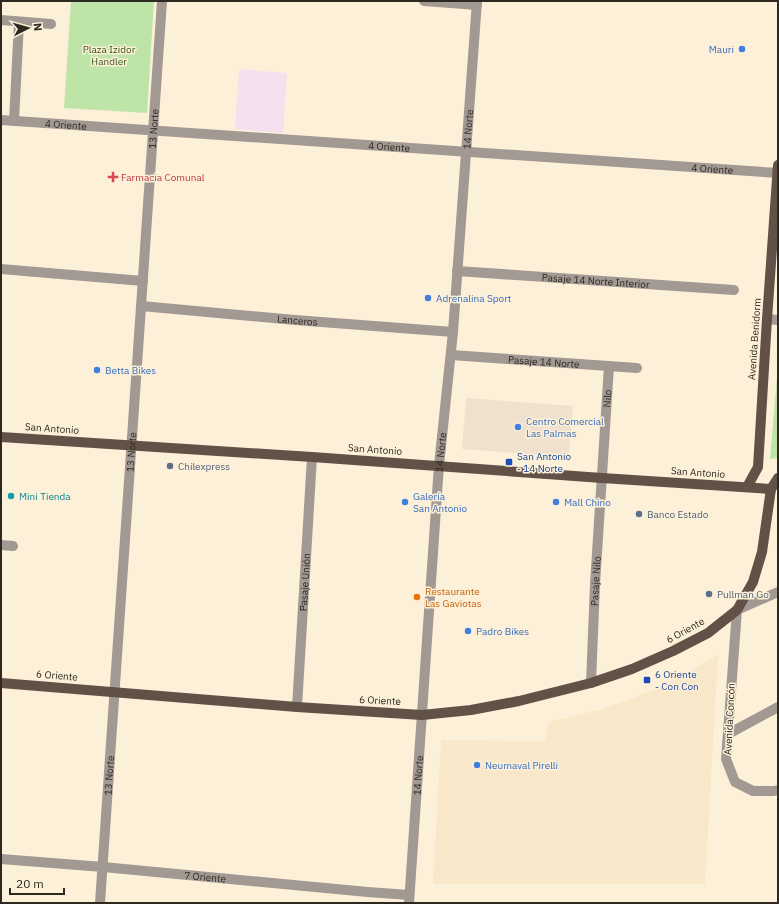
<svg xmlns="http://www.w3.org/2000/svg" width="779" height="904" viewBox="0 0 779 904" font-family="'IBM Plex Sans',sans-serif">
	<style>
		.commercial { fill: #f0e1ce }
		.built { fill: #f8e7c9 }
		.education { fill: #f5e0ef }
		.green { fill: #bfe4a7 }
		.lines { fill: none; stroke-linecap: round; stroke-linejoin: round }
		.minor { stroke: #a39993; stroke-width: 10 }
		.major { stroke: #625147; stroke-width: 10 }
		.shop-dot { fill: #3f7fe0; stroke: #fdf0d9; stroke-width: 1.5 }
		.health-dot { fill: #e0444e; stroke: #fdf0d9; stroke-width: 1.5 }
		.transit-dot { fill: #1a4fb4; stroke: #fdf0d9; stroke-width: 1.5 }
		.service-dot { fill: #5c6f8a; stroke: #fdf0d9; stroke-width: 1.5 }
		.culture-dot { fill: #0f9aa8; stroke: #fdf0d9; stroke-width: 1.5 }
		.food-dot { fill: #e8710a; stroke: #fdf0d9; stroke-width: 1.5 }
		.labels { text-anchor: middle; stroke-width: 3; stroke-linejoin: round; paint-order: stroke }
		.park-label { font-size: 10px; fill: #325415; stroke: #fdf0d9 }
		.shop-label { font-size: 10px; fill: #366cbe; stroke: #fdf0d9; text-anchor: start }
		.street-label { font-size: 10px; fill: #2d2820; stroke: #fdf0d9 }
		.health-label { font-size: 10px; fill: #be3a42; stroke: #fdf0d9; text-anchor: start }
		.transit-label { font-size: 10px; fill: #164399; stroke: #fdf0d9; text-anchor: start }
		.service-label { font-size: 10px; fill: #4e5e75; stroke: #fdf0d9; text-anchor: start }
		.culture-label { font-size: 10px; fill: #0d838f; stroke: #fdf0d9; text-anchor: start }
		.food-label { font-size: 10px; fill: #c56008; stroke: #fdf0d9; text-anchor: start }
	</style>
	<rect width="100%" height="100%" fill="#fdf0d9"/>
	<polygon class="commercial" points="466,398 573,406 569,457 462,449"/>
	<polygon class="built" points="718,655 705,884 433,884 441,740 545,741 548,722 575,716 602,709 629,700 659,687 689,672"/>
	<polygon class="education" points="239,69 287,73 283,133 235,129"/>
	<g class="green">
		<polygon points="71,1 154,1 147,113 64,108"/>
		<polygon points="778,365 778,458 770,459"/>
	</g>
	<g class="lines">
		<g class="minor">
			<polyline points="424,1 477,5"/>
			<polyline points="1,20 51,24"/>
			<path id="s1" d="M1 120 778 173"/>
			<polyline points="14,121 19,22"/>
			<polyline points="1,269 143,281"/>
			<path id="s2" d="M457 271 734 290"/>
			<path id="s3" d="M141 306 295 320 453 332"/>
			<polyline points="767,319 778,320"/>
			<path id="s4" d="M451 355 637 368"/>
			<polyline points="1,545 13,546"/>
			<polyline points="778,592 737,610 726,759 735,782 753,791 774,791 778,790"/>
			<path id="s5" d="M591 683 595 584 609 366"/>
			<path id="s6" d="M297 707 312 457"/>
			<polyline points="728,734 778,707"/>
			<path id="s7" d="M1 859 103 867 368 892 409 895"/>
			<path id="s8" d="M100 903 162 1"/>
			<path id="s9" d="M409 903 439 465 453 332 477 1"/>
		</g>
		<g class="major">
			<polyline points="1,437 312,457 602,478 771,489 762,552 753,582 737,610 708,633 673,651 632,669 591,683 519,701 471,710 422,715 297,707 1,683"/>
			<polyline points="747,487 758,467 767,319 778,165"/>
			<polyline points="771,489 778,478"/>
		</g>
	</g>
	<g class="shop-dot">
		<circle cx="742" cy="49" r="4"/>
		<circle cx="428" cy="298" r="4"/>
		<circle cx="97" cy="370" r="4"/>
		<circle cx="518" cy="427" r="4"/>
		<circle cx="405" cy="502" r="4"/>
		<circle cx="556" cy="502" r="4"/>
		<circle cx="468" cy="631" r="4"/>
		<circle cx="477" cy="765" r="4"/>
	</g>
	<path class="health-dot" d="M111 171h4v4h4v4h-4v4h-4v-4h-4v-4h4z"/>
	<g class="transit-dot">
		<rect x="505" y="458" width="8" height="8" rx="2"/>
		<rect x="643" y="676" width="8" height="8" rx="2"/>
	</g>
	<g class="service-dot">
		<circle cx="170" cy="466" r="4"/>
		<circle cx="639" cy="514" r="4"/>
		<circle cx="709" cy="594" r="4"/>
	</g>
	<circle class="culture-dot" cx="11" cy="496" r="4"/>
	<circle class="food-dot" cx="417" cy="597" r="4"/>
	<g class="labels">
		<g class="park-label">
			<text x="109" y="53">Plaza Izidor<tspan x="109" dy="12">Handler</tspan></text>
		</g>
		<g class="shop-label">
			<text x="734" y="53" text-anchor="end">Mauri</text>
			<text x="436" y="302">Adrenalina Sport</text>
			<text x="105" y="374">Betta Bikes</text>
			<text x="526" y="425">Centro Comercial<tspan x="526" dy="12">Las Palmas</tspan></text>
			<text x="413" y="500">Galería<tspan x="413" dy="12">San Antonio</tspan></text>
			<text x="564" y="506">Mall Chino</text>
			<text x="476" y="635">Padro Bikes</text>
			<text x="485" y="769">Neumaval Pirelli</text>
		</g>
		<g class="street-label">
			<text dy="4" stroke="none"><textPath href="#s1" startOffset="65">4 Oriente</textPath></text>
			<text dy="4" stroke="none"><textPath href="#s8" startOffset="776">13 Norte</textPath></text>
			<text dy="4" stroke="none"><textPath href="#s9" startOffset="776">14 Norte</textPath></text>
			<text dy="4" stroke="none"><textPath href="#s1" startOffset="389">4 Oriente</textPath></text>
			<text dy="4" stroke="none"><textPath href="#s1" startOffset="713">4 Oriente</textPath></text>
			<text dy="4" stroke="none"><textPath href="#s2" startOffset="139">Pasaje 14 Norte Interior</textPath></text>
			<text dy="4" stroke="none"><textPath href="#s3" startOffset="157">Lanceros</textPath></text>
			<text transform="translate(754 339) rotate(-86)" y="4">Avenida Benidorm</text>
			<text dy="4" stroke="none"><textPath href="#s4" startOffset="93">Pasaje 14 Norte</textPath></text>
			<text dy="4" stroke="none"><textPath href="#s5" startOffset="285">Nilo</textPath></text>
			<text transform="translate(52 428) rotate(4)" y="4">San Antonio</text>
			<text transform="translate(375 449) rotate(4)" y="4">San Antonio</text>
			<text dy="4" stroke="none"><textPath href="#s8" startOffset="452">13 Norte</textPath></text>
			<text dy="4" stroke="none"><textPath href="#s9" startOffset="452">14 Norte</textPath></text>
			<text transform="translate(698 472) rotate(4)" y="4">San Antonio</text>
			<text dy="4" stroke="none"><textPath href="#s5" startOffset="102">Pasaje Nilo</textPath></text>
			<text dy="4" stroke="none"><textPath href="#s6" startOffset="125">Pasaje Unión</textPath></text>
			<text transform="translate(685 630) rotate(-29)" y="4">6 Oriente</text>
			<text transform="translate(57 675) rotate(5)" y="4">6 Oriente</text>
			<text transform="translate(380 700) rotate(3)" y="4">6 Oriente</text>
			<text transform="translate(729 719) rotate(-87)" y="4">Avenida Concón</text>
			<text dy="4" stroke="none"><textPath href="#s8" startOffset="128">13 Norte</textPath></text>
			<text dy="4" stroke="none"><textPath href="#s9" startOffset="128">14 Norte</textPath></text>
			<text dy="4" stroke="none"><textPath href="#s7" startOffset="205">7 Oriente</textPath></text>
		</g>
		<g class="health-label">
			<text x="121" y="181">Farmacia Comunal</text>
		</g>
		<g class="transit-label">
			<text x="517" y="460">San Antonio<tspan x="517" dy="12">- 14 Norte</tspan></text>
			<text x="655" y="678">6 Oriente<tspan x="655" dy="12">- Con Con</tspan></text>
		</g>
		<g class="service-label">
			<text x="178" y="470">Chilexpress</text>
			<text x="647" y="518">Banco Estado</text>
			<text x="717" y="598">Pullman Go</text>
		</g>
		<g class="culture-label">
			<text x="19" y="500">Mini Tienda</text>
		</g>
		<g class="food-label">
			<text x="425" y="595">Restaurante<tspan x="425" dy="12">Las Gaviotas</tspan></text>
		</g>
	</g>
	<rect width="779" height="904" fill="none" stroke="#2d2820" stroke-width="4"/>
	<g transform="translate(28 28) rotate(84)" stroke="#fdf0d9" stroke-width="3" paint-order="stroke">
	<path d="M0-3L7 15L0 10L-7 15Z" fill="#2d2820"/>
	<text y="-6" font-size="11" font-weight="bold" text-anchor="middle" fill="#2d2820">N</text>
	</g>
	<path d="M10 888v6h54v-6" fill="none" stroke="#2d2820" stroke-width="2"/>
	<text x="16" y="888" font-size="12" fill="#2d2820" stroke="#fdf0d9" stroke-width="3" paint-order="stroke">20 m</text>
</svg>
